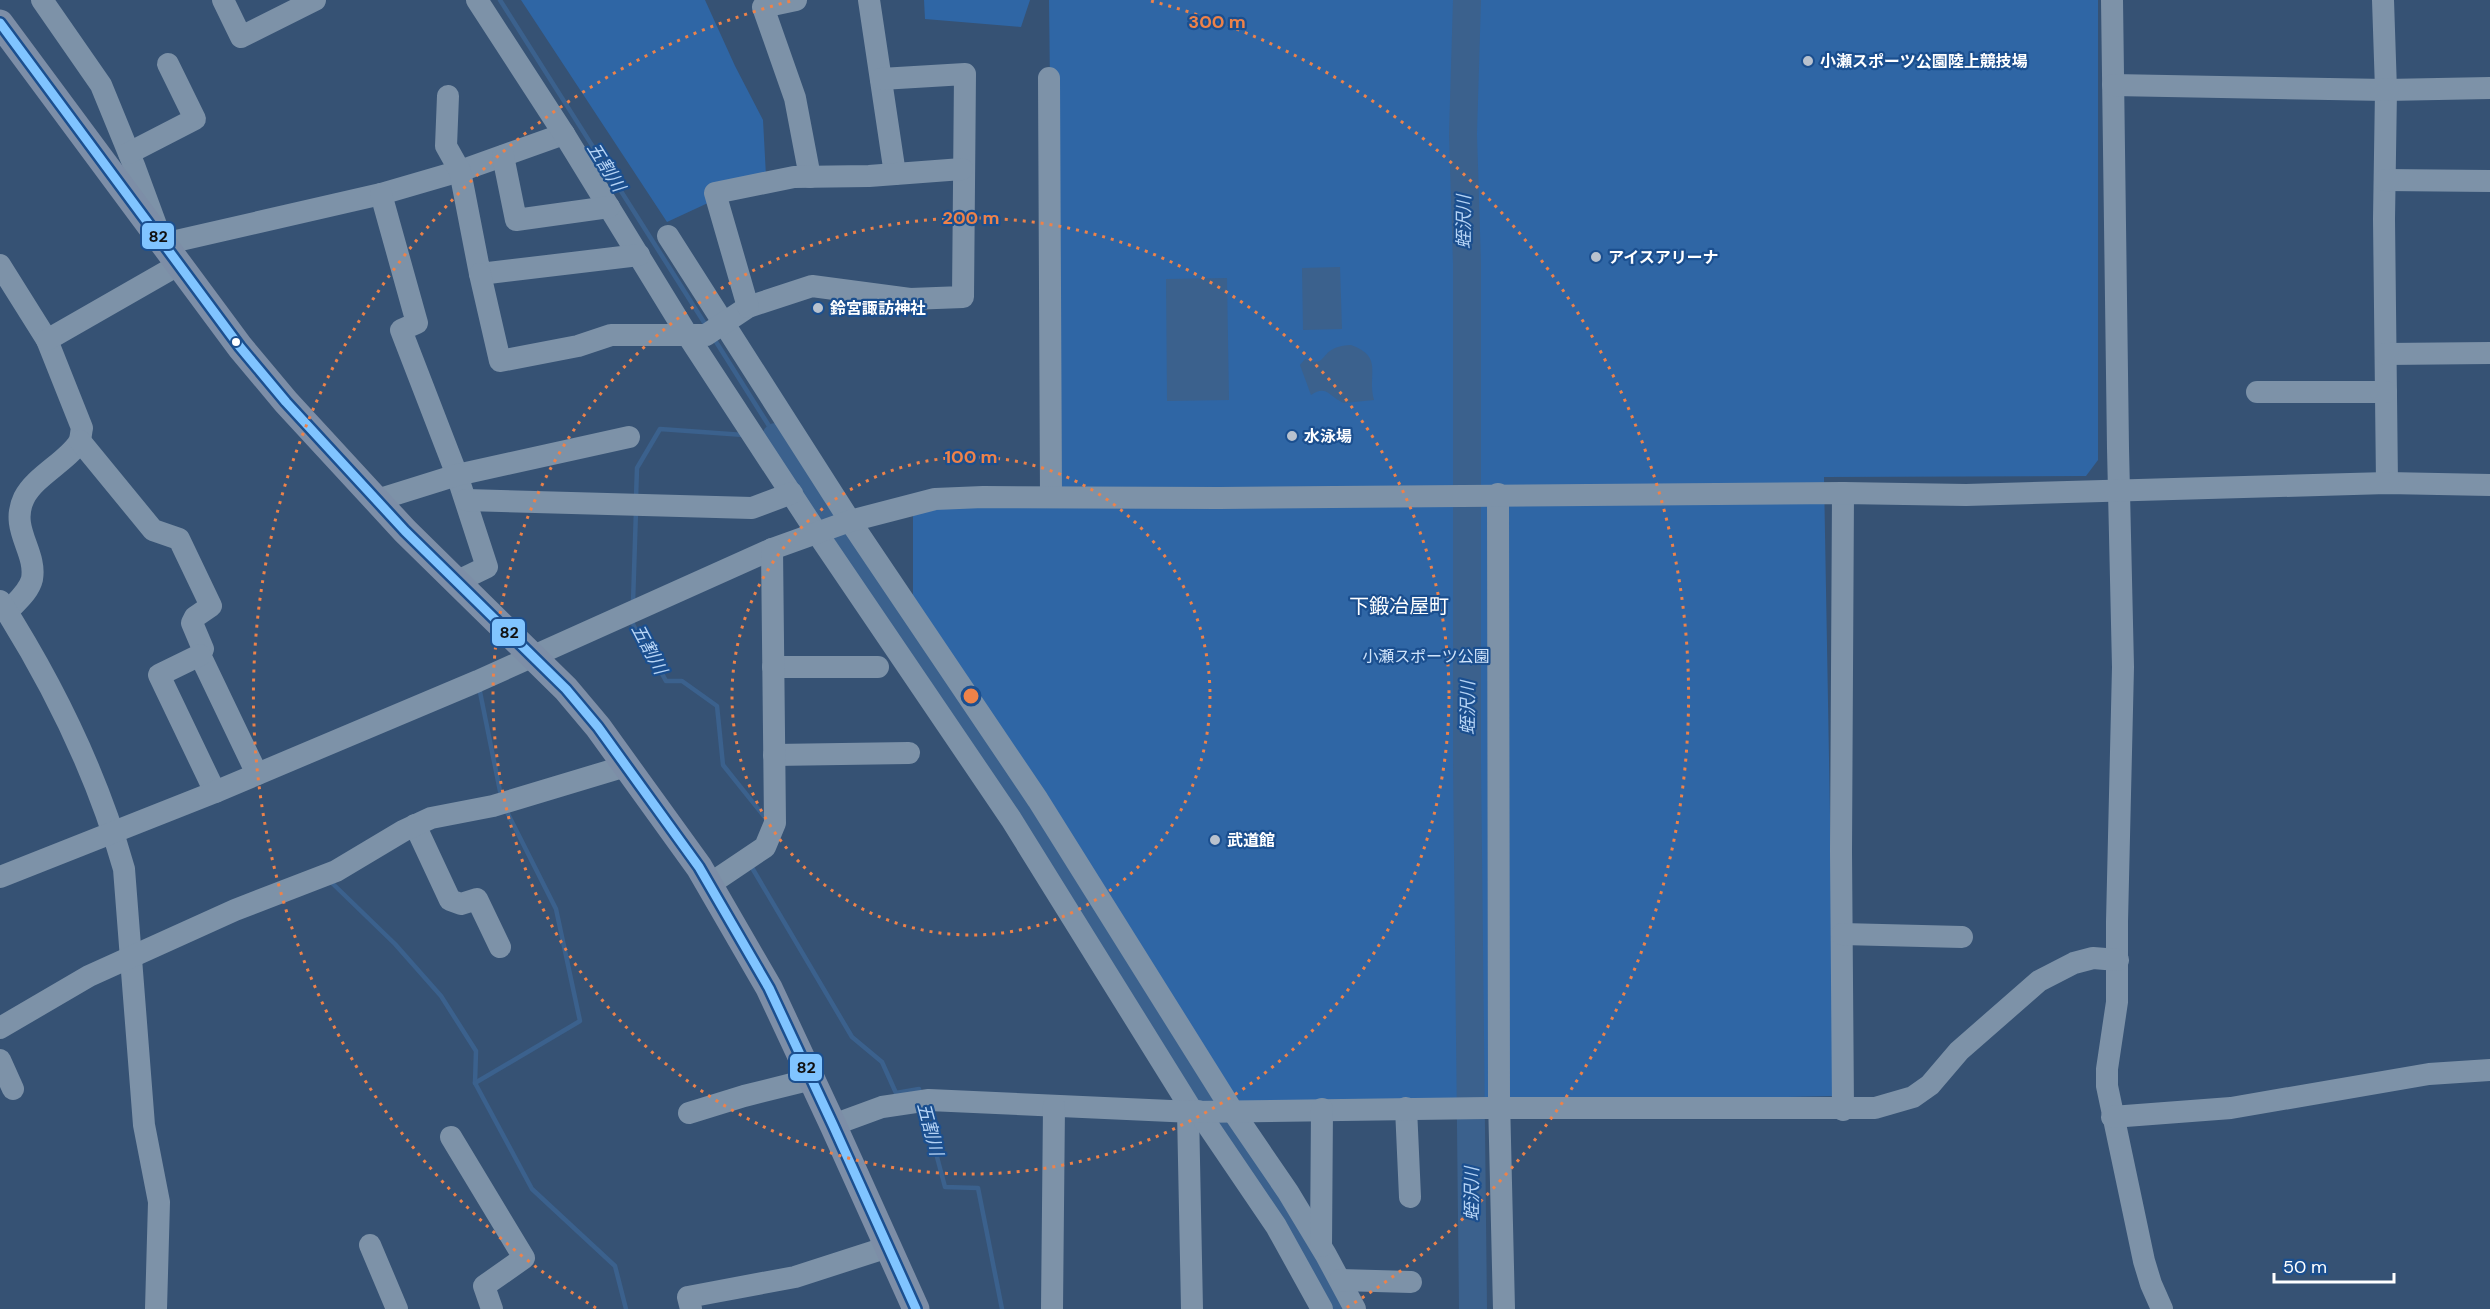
<svg xmlns="http://www.w3.org/2000/svg" width="2490" height="1309" viewBox="0 0 2490 1309" font-family="'DM Sans','Noto Sans JP',sans-serif">
	<style>
		.green { fill: #2f66a5 }
		.water { fill: #3b618d }
		.lines { fill: none; stroke-linecap: round; stroke-linejoin: round }
		.stream { stroke: #3b618d; stroke-width: 4.5 }
		.river { stroke: #3b618d; stroke-width: 28 }
		.minor { stroke: #7d92a8; stroke-width: 22 }
		.major { stroke: #7d8ea7; stroke-width: 27 }
		.bus-1-casing { stroke: #1b4f8f; stroke-width: 14 }
		.bus-1 { stroke: #80c4ff; stroke-width: 9 }
		.ring { fill: none; stroke: #ee8249; stroke-width: 3; stroke-dasharray: 3 6 }
		.poi-dot { fill: #b9c2ce; stroke: #1b4f8f; stroke-width: 2 }
		.bus-dot { fill: #fff; stroke: #1b4f8f; stroke-width: 2 }
		.labels { text-anchor: middle; stroke-width: 4.5; stroke-linejoin: round; paint-order: stroke }
		.poi-label { font-size: 16px; font-weight: bold; fill: #fff; stroke: #1b4f8f; text-anchor: start }
		.park-label { font-size: 16px; fill: #cfe3fa; stroke: #1b4f8f }
		.water-label { font-size: 18px; font-style: italic; fill: #b5d3f5; stroke: #1b4f8f }
		.quarter-label { font-size: 20px; fill: #fff; stroke: #1b4f8f }
		.centre { fill: #ee8249; stroke: #1b4f8f; stroke-width: 3 }
		.ring-label { font-size: 18px; text-anchor: middle; font-weight: bold; fill: #ee8249; stroke: #1b4f8f; stroke-width: 4.5; stroke-linejoin: round; paint-order: stroke }
		.line-badge { stroke: #1b4f8f; stroke-width: 2 }
		.pale-badge-label { font-size: 16px; text-anchor: middle; font-weight: bold; fill: #111 }
	</style>
	<rect width="100%" height="100%" fill="#365274"/>
	<g class="green">
		<polygon points="521,0 705,0 735,66 763,120 766,176 667,222"/>
		<polygon points="924,0 1030,0 1021,27 925,19"/>
		<polygon points="1049,0 2098,0 2098,460 2086,476 1824,477 1835,1096 1232,1110 913,614 913,512 941,508 1055,504"/>
	</g>
	<g class="water">
		<polygon points="1340,267 1342,329 1303,330 1302,268"/>
		<polygon points="1227,278 1229,400 1167,401 1166,279"/>
		<path d="M1351 345C1384 357 1367 374 1374 400L1344 403C1329 397 1327 384 1311 395L1300 365 1305 359C1324 368 1321 354 1335 348 1340 346 1346 345 1351 345Z"/>
	</g>
	<g class="lines">
		<g class="stream">
			<polyline points="500,0 707,327"/>
			<polyline points="713,337 776,437 761,436"/>
			<polyline points="636,498 637,468 660,429 744,435"/>
			<polyline points="633,603 636,510"/>
			<path d="M632 621C632 626 661 671 666 681H682L717 706 723 765 767 820"/>
			<polyline points="479,687 501,796"/>
			<polyline points="751,866 852,1037 882,1062 896,1093 919,1089 920,1094"/>
			<polyline points="331,882 395,944 441,996 476,1051 475,1083 532,1189 615,1266 626,1309"/>
			<polyline points="475,1083 580,1021 556,909 506,810"/>
			<polyline points="924,1108 945,1187 978,1188 1002,1309"/>
		</g>
		<g class="river">
			<polyline points="1467,0 1463,134 1467,264 1467,764 1473,1309"/>
			<polyline points="776,437 1223,1116 1309,1261 1335,1309"/>
		</g>
		<g class="minor">
			<polyline points="42,0 101,85 135,168 163,244 381,194 460,171 564,134"/>
			<polyline points="223,0 241,37 315,0"/>
			<polyline points="477,0 564,134 688,336 817,533 1011,819 1193,1112"/>
			<polyline points="796,0 763,7 795,98 810,177"/>
			<polyline points="869,0 895,174"/>
			<polyline points="2112,0 2118,448 2123,667 2117,922 2117,1002 2107,1069 2107,1086 2144,1261 2151,1284 2162,1309"/>
			<polyline points="2383,0 2386,90 2384,219 2387,483"/>
			<polyline points="1049,78 1051,497"/>
			<polyline points="2113,85 2386,90 2490,88"/>
			<polyline points="448,96 446,146 460,171 480,274 639,255"/>
			<polyline points="129,153 195,119 168,64"/>
			<polyline points="503,156 516,220 609,207"/>
			<polyline points="2385,180 2490,181"/>
			<polyline points="381,194 417,323 401,330 457,475 487,567 456,582"/>
			<polyline points="668,236 850,521 1038,800 1232,1110 1288,1192 1326,1255 1355,1309"/>
			<path d="M0 265 47 340 82 428C81 432 81 438 79 442 68 461 35 476 24 498 9 529 37 551 32 579 29 592 16 602 7 612"/>
			<polyline points="480,274 500,361 578,346 611,335 706,335 748,307 812,286 910,299 963,297 965,74 881,79"/>
			<polyline points="748,307 715,193 794,177 869,176 962,169"/>
			<polyline points="47,340 178,265"/>
			<polyline points="2386,354 2490,353"/>
			<polyline points="2257,392 2386,392"/>
			<polyline points="80,441 153,530 179,539 211,606 195,617 192,623 203,649 200,655 257,774"/>
			<polyline points="1843,493 1841,851 1843,1110"/>
			<polyline points="1498,494 1499,1099 1504,1309"/>
			<polyline points="377,500 457,475 629,437"/>
			<polyline points="466,500 752,508 792,493"/>
			<path d="M0 601C53 684 97 774 124 869L144 1125 159 1202 156 1309"/>
			<polyline points="200,655 159,675 215,792"/>
			<polyline points="773,667 878,667"/>
			<polyline points="774,755 909,753"/>
			<polyline points="415,825 450,900 461,904 477,899 500,947"/>
			<polyline points="0,877 215,792 478,681 772,549 850,521 935,499 983,497 1219,498 1843,493 1966,495 2387,483 2490,485"/>
			<polyline points="710,884 765,847 775,823 772,549"/>
			<polyline points="1842,934 1962,937"/>
			<polyline points="0,1028 89,976 235,910 336,871 403,831 431,818 493,806 626,766"/>
			<polyline points="0,1060 13,1089"/>
			<polyline points="1406,1108 1410,1197"/>
			<polyline points="1188,1111 1192,1309"/>
			<polyline points="1198,1111 1276,1226 1322,1309"/>
			<polyline points="689,1113 744,1096 812,1079"/>
			<polyline points="2112,1117 2231,1108 2429,1074 2490,1070"/>
			<polyline points="833,1125 882,1107 929,1100 1193,1112 1487,1108 1875,1108 1913,1097 1930,1085 1959,1051 2039,981 2074,963 2093,958 2118,960"/>
			<polyline points="451,1137 524,1258 484,1286 492,1309"/>
			<polyline points="370,1245 397,1309"/>
			<polyline points="1321,1246 1322,1109"/>
			<polyline points="1340,1280 1411,1282"/>
			<polyline points="691,1309 688,1297 795,1277 888,1247"/>
			<polyline points="1052,1309 1054,1106"/>
		</g>
		<polyline class="major" points="0,23 240,347 286,402 405,531 566,689 598,727 699,867 769,988 833,1125 916,1309"/>
		<g class="bus-1-casing">
			<polyline id="bus-1" points="0,23 240,347 286,402 405,531 566,689 598,727 699,867 769,988 833,1125 916,1309"/>
		</g>
		<use href="#bus-1" class="bus-1"/>
	</g>
	<g class="ring">
		<circle cx="971" cy="696" r="239"/>
		<circle cx="971" cy="696" r="478"/>
		<path d="M596 1308A718 718 0 0 1 791 1M1151 1A718 718 0 0 1 1346 1308"/>
	</g>
	<g class="poi-dot">
		<circle cx="1808" cy="61" r="6"/>
		<circle cx="1596" cy="257" r="6"/>
		<circle cx="818" cy="308" r="6"/>
		<circle cx="1292" cy="436" r="6"/>
		<circle cx="1215" cy="840" r="6"/>
	</g>
	<circle class="bus-dot" cx="236" cy="342" r="5"/>
	<g class="labels">
		<g class="poi-label">
			<text x="1820" y="67">小瀬スポーツ公園陸上競技場</text>
			<text x="1608" y="263">アイスアリーナ</text>
			<text x="830" y="314">鈴宮諏訪神社</text>
			<text x="1304" y="442">水泳場</text>
			<text x="1227" y="846">武道館</text>
		</g>
		<g class="park-label">
			<text x="1426" y="662">小瀬スポーツ公園</text>
		</g>
		<g class="water-label">
			<text transform="translate(606 167) rotate(58)" y="6">五割川</text>
			<text transform="translate(1464 222) rotate(-90)" y="6">蛭沢川</text>
			<text transform="translate(649 649) rotate(62)" y="6">五割川</text>
			<text transform="translate(1468 708) rotate(-90)" y="6">蛭沢川</text>
			<text transform="translate(930 1129) rotate(75)" y="6">五割川</text>
			<text transform="translate(1472 1194) rotate(-90)" y="6">蛭沢川</text>
		</g>
		<g class="quarter-label">
			<text x="1399" y="613">下鍛冶屋町</text>
		</g>
	</g>
	<circle cx="971" cy="696" r="9" class="centre"/>
	<g class="ring-label">
		<text x="1217" y="28">300 m</text>
		<text x="971" y="224">200 m</text>
		<text x="971" y="463">100 m</text>
	</g>
	<g class="line-badge">
		<rect x="141" y="222" width="34" height="28" rx="6" fill="#80c4ff"/>
		<rect x="491" y="618" width="35" height="29" rx="6" fill="#80c4ff"/>
		<rect x="789" y="1053" width="34" height="29" rx="6" fill="#80c4ff"/>
	</g>
	<g class="pale-badge-label">
		<text x="158" y="242">82</text>
		<text x="509" y="638">82</text>
		<text x="806" y="1073">82</text>
	</g>
	<path d="M2274 1273v9h120v-9" fill="none" stroke="#ffffff" stroke-width="3"/>
	<text x="2283" y="1273" font-size="18" fill="#ffffff" stroke="#1b4f8f" stroke-width="4.5" paint-order="stroke">50 m</text>
</svg>
